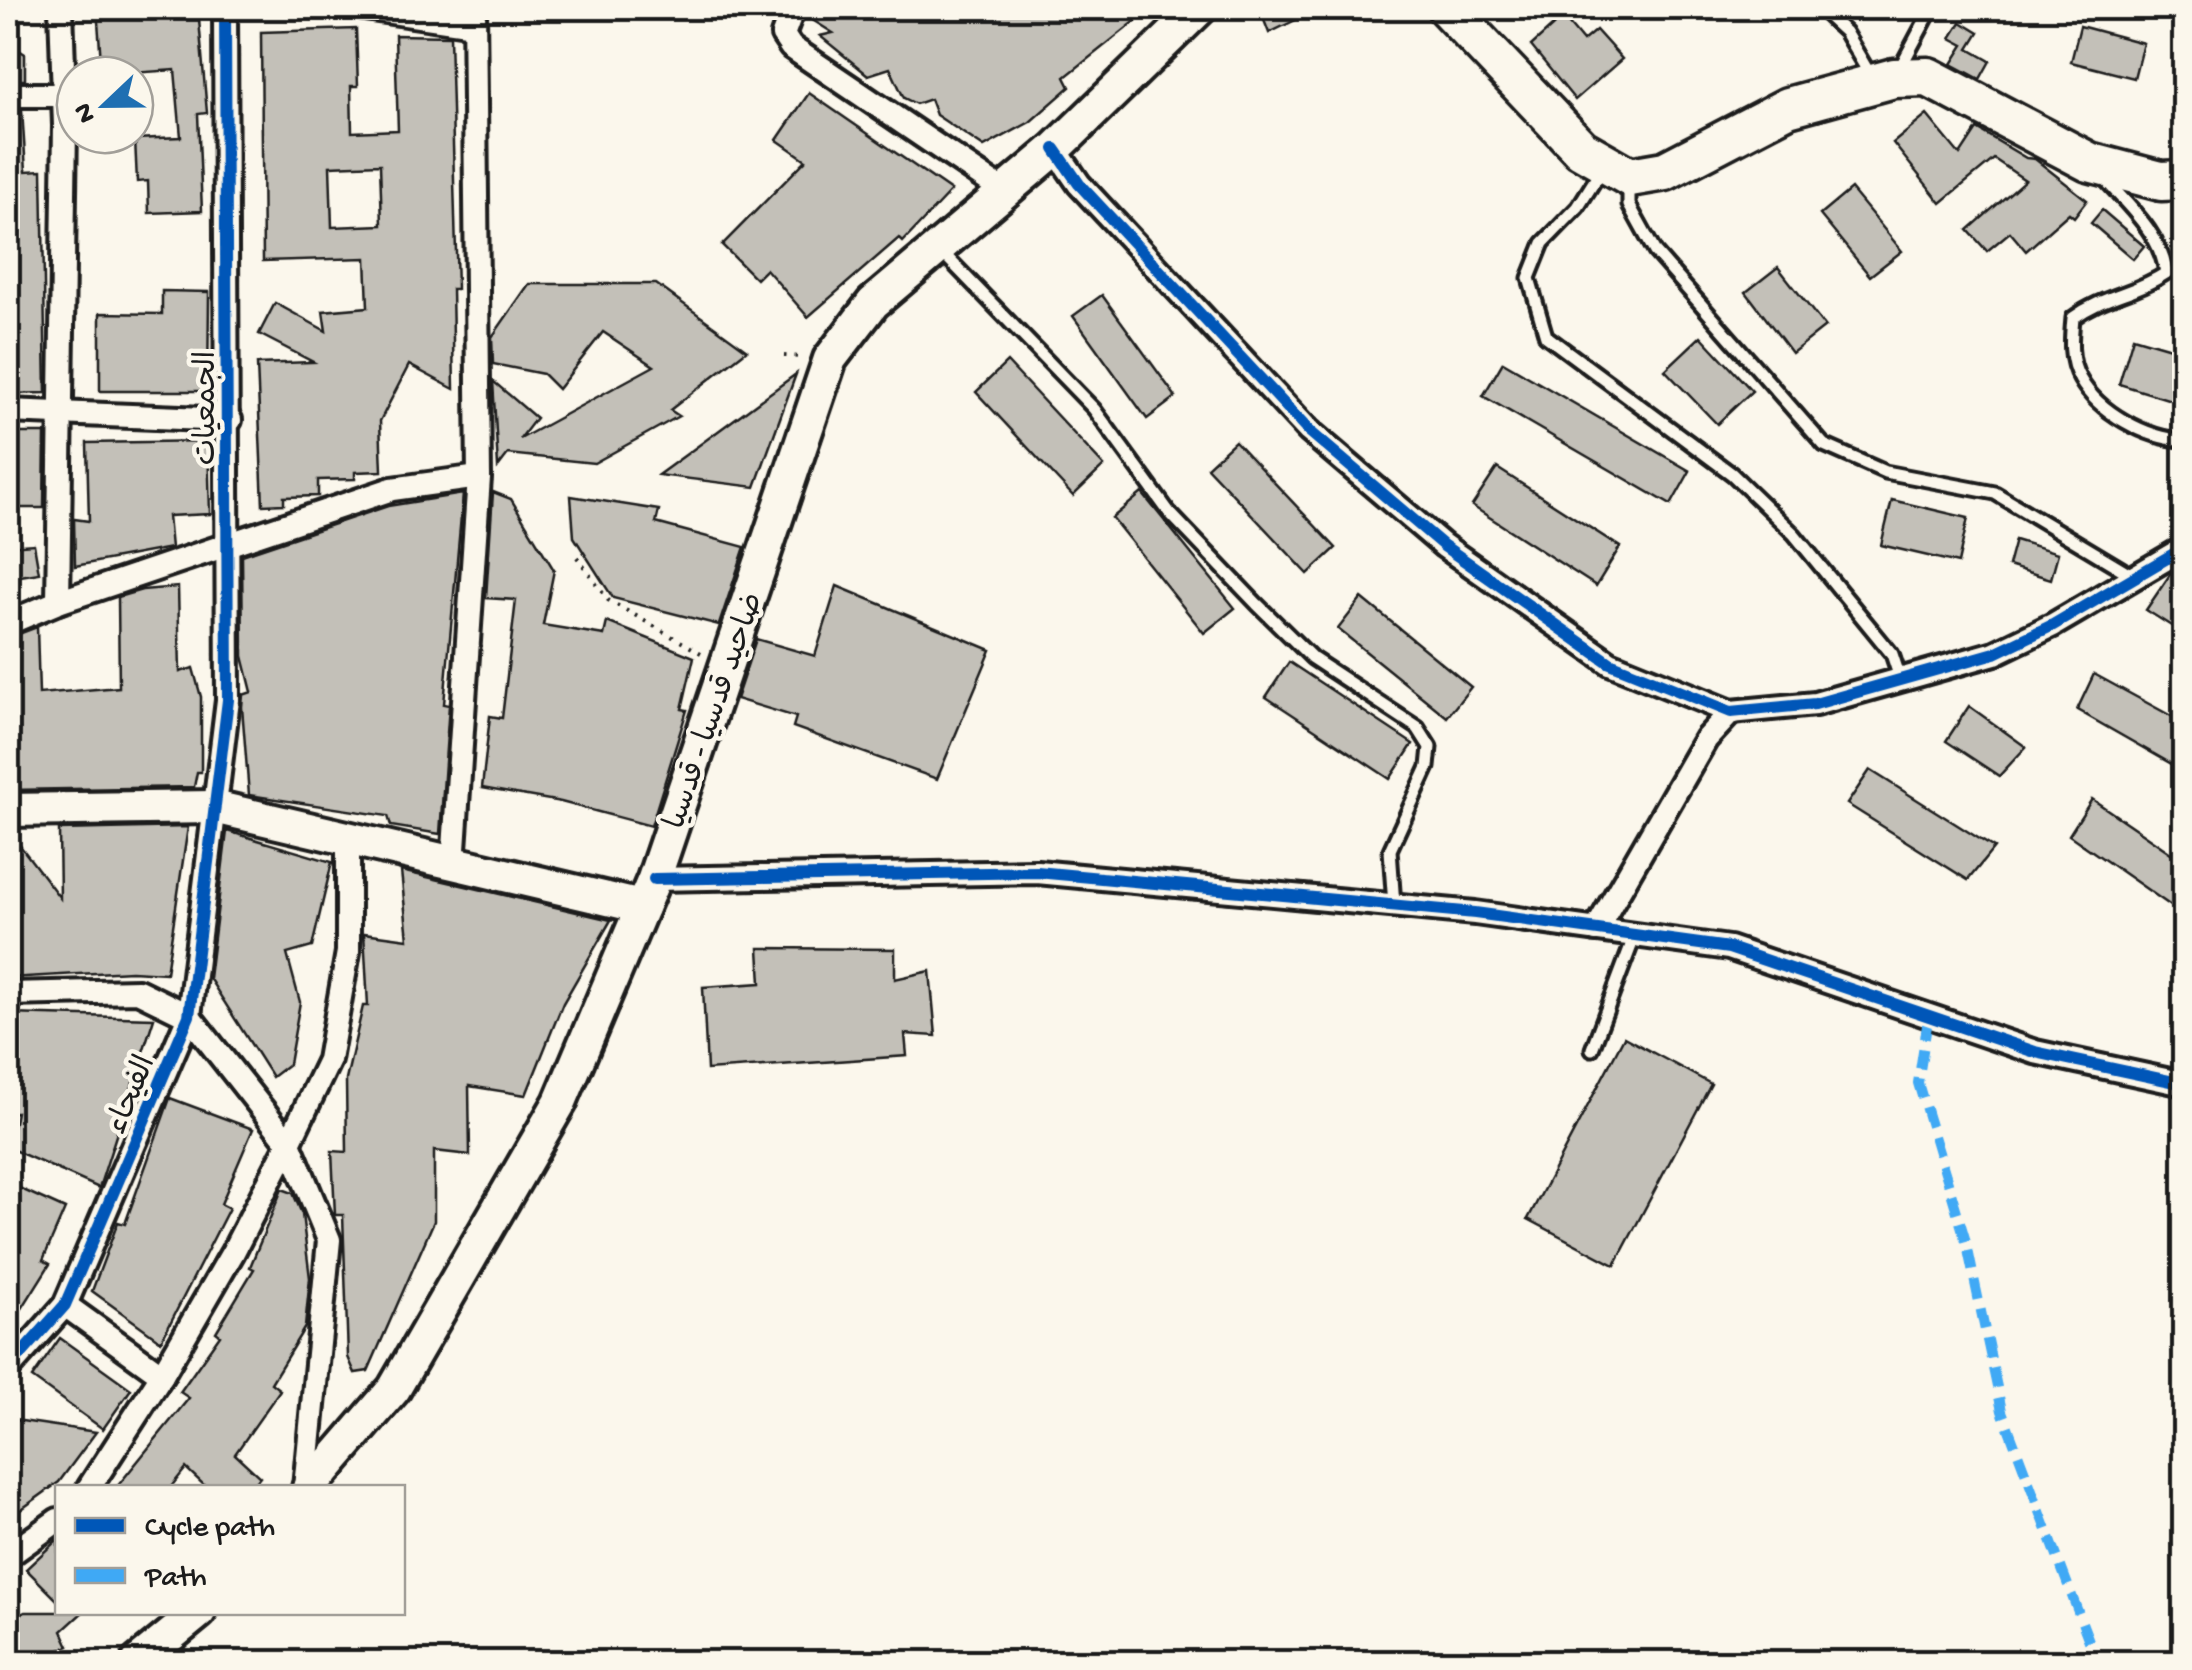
<svg xmlns="http://www.w3.org/2000/svg" width="2192" height="1670" viewBox="0 0 2192 1670" font-family="'Gochi Hand','Playpen Sans Arabic',sans-serif">
	<style>
		.building { fill: #c3c0b8; stroke: #1c1c1c; stroke-width: 2.5; fill-rule: evenodd }
		.lines { fill: none; stroke-linecap: round; stroke-linejoin: round }
		.lane-casing { stroke: #1c1c1c; stroke-width: 19 }
		.street-casing { stroke: #1c1c1c; stroke-width: 30 }
		.secondary-casing { stroke: #1c1c1c; stroke-width: 40 }
		.primary-casing { stroke: #1c1c1c; stroke-width: 45 }
		.path { stroke: #1c1c1c; stroke-width: 4; stroke-dasharray: 2.5 8; stroke-linecap: butt }
		.lane { stroke: #fbf7ec; stroke-width: 11 }
		.street { stroke: #fbf7ec; stroke-width: 22 }
		.secondary { stroke: #fbf7ec; stroke-width: 32 }
		.primary { stroke: #fbf7ec; stroke-width: 38 }
		.quiet { stroke: #3fa9f5; stroke-width: 10; stroke-dasharray: 20 10; stroke-linecap: butt }
		.cycleway-casing { stroke: #fbf7ec; stroke-width: 19 }
		.cycleway { stroke: #0057b8; stroke-width: 12 }
		.labels { text-anchor: middle; stroke-width: 9; stroke-linejoin: round; paint-order: stroke }
		.street-label { font-size: 30px; fill: #1c1c1c; stroke: #fbf7ec }
	</style>
	<rect width="100%" height="100%" fill="#fbf7ec"/>
	<filter id="ink" filterUnits="userSpaceOnUse"><feTurbulence type="fractalNoise" baseFrequency=".01" numOctaves="2"/><feDisplacementMap in="SourceGraphic" scale="20" xChannelSelector="R" yChannelSelector="G"/><feConvolveMatrix kernelMatrix="1 2 1 2 8 2 1 2 1" color-interpolation-filters="sRGB"/></filter>
	<g filter="url(#ink)">
		<g class="building">
			<polygon points="97,8 198,8 207,113 198,114 202,211 149,213 148,181 137,182 135,139 181,137 175,70 102,75"/>
			<polygon points="808,8 1152,8 1065,77 1070,87 1030,122 984,147 936,115 930,99 916,104 904,98 890,68 868,75 820,36 833,33 806,16"/>
			<polygon points="1279,8 1320,8 1269,33 1262,15"/>
			<polygon points="1563,17 1583,41 1596,30 1622,59 1575,100 1531,46"/>
			<polygon points="1961,22 1979,33 1969,49 1990,61 1980,79 1952,64 1964,45 1951,38"/>
			<polygon points="2080,26 2143,43 2134,78 2071,62"/>
			<path d="M356 29 358 86H351L352 132 398 130 395 35 450 36 457 289H452L454 389 409 365 380 421 382 471 355 472V479L318 480V496L284 497V504L263 505 257 364 313 362 259 334 275 303 326 331 323 311 368 307 366 258 263 261 261 32ZM380 164 382 225 332 227 330 166Z"/>
			<polygon points="8,43 25,54 25,80 8,80"/>
			<polygon points="809,93 951,191 903,242 899,238 808,317 766,269 756,279 722,245 806,160 777,140"/>
			<polygon points="8,110 22,110 26,171 42,170 46,393 8,394"/>
			<polygon points="1927,115 1960,155 1977,129 2026,158 2035,159 2087,200 2074,217 2069,213 2026,251 2010,232 1987,251 1968,230 2025,180 1994,159 1941,203 1893,143"/>
			<polygon points="1851,189 1902,251 1870,276 1820,215"/>
			<polygon points="2102,210 2144,246 2133,259 2091,223"/>
			<polygon points="1778,267 1825,327 1792,353 1746,292"/>
			<polygon points="529,284 656,284 747,350 670,410 679,416 594,463 508,454 498,467 493,381 536,418 520,439 654,366 603,332 558,389 543,374 493,364 492,337"/>
			<polygon points="162,291 209,292 208,391 100,391 100,313 162,314"/>
			<polygon points="1102,295 1176,397 1147,419 1073,316"/>
			<polygon points="1701,336 1752,391 1717,424 1665,370"/>
			<polygon points="2133,337 2184,352 2184,404 2119,384"/>
			<polygon points="1007,362 1104,466 1073,496 976,392"/>
			<polygon points="1503,362 1690,471 1671,505 1483,396"/>
			<polygon points="796,374 755,487 658,475 706,440"/>
			<polygon points="8,433 45,433 44,508 8,508"/>
			<polygon points="208,441 210,514 168,516 171,548 75,566 74,519 89,521 87,443"/>
			<polygon points="1235,441 1336,548 1308,574 1207,467"/>
			<polygon points="1497,468 1620,547 1596,586 1472,506"/>
			<polygon points="493,492 511,499 554,570 543,625 604,635 607,622 694,657 682,709 687,710 651,826 561,802 482,788 490,716 502,718 516,600 486,598"/>
			<polygon points="1142,493 1235,608 1204,633 1112,518"/>
			<polygon points="463,494 444,704 449,705 440,834 391,826 388,816 249,795 242,707 243,695 252,692 243,656 242,555 388,506"/>
			<polygon points="571,496 659,510 656,523 745,547 719,625 613,598 574,537"/>
			<polygon points="1892,500 1968,518 1958,563 1881,545"/>
			<polygon points="2015,540 2058,553 2051,579 2008,566"/>
			<polygon points="34,544 39,573 8,578 8,546"/>
			<polygon points="2171,573 2184,582 2184,634 2146,610"/>
			<polygon points="837,586 991,650 937,779 793,727 796,717 736,699 756,639 815,656"/>
			<polygon points="178,587 180,672 193,668 201,697 201,772 197,772 194,787 8,790 8,638 37,627 39,694 119,687 118,597 142,590"/>
			<polygon points="1362,598 1471,687 1447,717 1338,629"/>
			<polygon points="1289,662 1413,744 1390,779 1266,697"/>
			<polygon points="2094,674 2184,723 2184,771 2077,710"/>
			<polygon points="1969,706 2026,747 1999,776 1946,741"/>
			<polygon points="1870,770 1994,848 1968,880 1847,804"/>
			<polygon points="2092,799 2184,862 2184,915 2069,835"/>
			<polygon points="188,827 166,973 131,971 8,978 8,830 60,898 59,830"/>
			<polygon points="227,831 332,862 312,947 287,954 300,1002 289,1064 272,1077 209,978"/>
			<polygon points="401,871 611,920 563,1003 526,1095 469,1086 470,1155 434,1151 434,1221 368,1371 355,1373 348,1357 343,1215 335,1215 332,1151 347,1152 346,1080 363,1006 368,1006 364,933 408,939"/>
			<polygon points="759,948 895,949 895,979 930,971 936,1036 905,1034 907,1056 707,1070 703,987 761,983"/>
			<polygon points="8,1014 154,1018 99,1188 9,1148 16,1112 8,1113"/>
			<polygon points="1624,1037 1711,1084 1615,1265 1528,1219"/>
			<polygon points="170,1098 253,1129 221,1204 229,1208 161,1341 92,1291 118,1222 125,1224"/>
			<polygon points="8,1183 65,1209 43,1260 50,1264 8,1331"/>
			<polygon points="282,1189 293,1193 302,1214 310,1278 305,1327 271,1383 280,1390 235,1454 260,1477 251,1488 207,1488 186,1468 170,1488 116,1488 189,1398 180,1392 220,1335 216,1332 254,1269 250,1267"/>
			<polygon points="60,1338 131,1389 103,1429 32,1378"/>
			<polygon points="8,1419 96,1432 59,1482 16,1513 8,1496"/>
			<polygon points="58,1539 58,1601 26,1569"/>
			<polygon points="25,1612 83,1612 62,1631 69,1646 32,1662 8,1662 8,1620"/>
		</g>
		<g class="lines">
			<g class="lane-casing">
				<g id="lane">
					<polyline points="1819,8 1845,32 1873,80"/>
					<polyline points="1899,70 1932,8"/>
					<polyline points="1602,169 1578,207 1543,243 1529,278 1546,336 1732,474 1794,534 1892,654 1901,681"/>
					<path d="M2102 176C2128 206 2161 233 2166 273 2135 294 2104 295 2073 318 2071 339 2069 360 2080 379 2098 412 2147 439 2184 440"/>
					<polyline points="1629,181 1629,205 1655,252 1824,445 1885,472 1995,493 2135,577"/>
					<polyline points="939,249 1094,409 1169,512 1257,604 1312,658 1418,728 1430,747 1428,767 1390,850 1394,905"/>
					<polyline points="1592,1049 1635,935"/>
				</g>
			</g>
			<g class="street-casing">
				<g id="street">
					<polyline points="61,8 65,126 58,602 392,489 479,477"/>
					<polyline points="364,8 474,24"/>
					<polyline points="793,8 783,35 791,47 1005,192"/>
					<polyline points="8,95 65,95"/>
					<polyline points="1055,149 1079,184 1309,431 1444,546 1610,663 1731,712 1815,704 1995,653 2053,625 2184,548"/>
					<polyline points="8,411 230,420"/>
					<polyline points="8,623 58,602"/>
					<polyline points="453,864 479,477 474,8"/>
					<polyline points="654,879 1037,872 1475,913 1729,948 2035,1052 2184,1084"/>
					<polyline points="1596,930 1706,739 1731,712"/>
					<polyline points="8,994 138,991 189,1016 289,1143 329,1060 348,952 348,841"/>
					<polyline points="289,1143 329,1240 305,1488"/>
					<polyline points="65,1305 162,1375 89,1488"/>
					<polyline points="8,1369 65,1305 189,1016 228,700 225,8"/>
					<polyline points="162,1375 233,1252 289,1143"/>
					<polyline points="8,1556 58,1520"/>
				</g>
			</g>
			<g class="secondary-casing">
				<g id="secondary">
					<polyline points="8,810 214,807 642,907"/>
					<polyline points="309,1488 394,1389 560,1102 654,879 830,359 873,303 1055,149 1200,8"/>
					<polyline points="138,1662 199,1612"/>
				</g>
			</g>
			<g class="primary-casing">
				<polyline id="primary" points="1447,8 1581,149 1630,177 1665,171 1788,107 1894,78 1928,77 2089,162 2161,181 2184,180"/>
			</g>
			<g class="path">
				<polyline points="784,356 804,357"/>
				<polyline points="577,557 608,600 701,653"/>
			</g>
			<use href="#lane" class="lane"/>
			<use href="#street" class="street"/>
			<use href="#secondary" class="secondary"/>
			<use href="#primary" class="primary"/>
			<polyline class="quiet" points="1928,1019 1918,1083 1967,1245 2002,1411 2097,1662"/>
			<g class="cycleway-casing">
				<g id="cycleway">
					<polyline points="1055,149 1079,184 1309,431 1444,546 1610,663 1731,712 1815,704 1995,653 2053,625 2184,548"/>
					<polyline points="654,879 1037,872 1475,913 1729,948 2035,1052 2184,1084"/>
					<polyline points="8,1369 65,1305 189,1016 228,700 225,8"/>
				</g>
			</g>
			<use href="#cycleway" class="cycleway"/>
		</g>
	</g>
	<g class="labels">
		<g class="street-label">
			<text transform="translate(204 408) rotate(-90)" y="10">الجمعيات</text>
			<text transform="translate(712 710) rotate(-71)" y="10">ضاحيد قدسيا - قدسيا</text>
			<text transform="translate(129 1094) rotate(-67)" y="10">الفيحاء</text>
		</g>
	</g>
	<rect width="2192" height="1670" fill="none" stroke="#fbf7ec" stroke-width="40"/>
	<rect x="20" y="20" width="2152" height="1630" fill="none" stroke="#1c1c1c" stroke-width="4" filter="url(#ink)"/>
	<rect x="55" y="1485" width="350" height="130" fill="#fbf7ec" stroke="#a29f99" stroke-width="2.5"/>
	<rect x="75" y="1518" width="50" height="15" fill="#0057b8" stroke="#a29f99" stroke-width="2.5"/>
	<text x="145" y="1535" font-size="30" fill="#1c1c1c">Cycle path</text>
	<rect x="75" y="1568" width="50" height="15" fill="#3fa9f5" stroke="#a29f99" stroke-width="2.5"/>
	<text x="145" y="1585" font-size="30" fill="#1c1c1c">Path</text>
	<g transform="translate(105 105) rotate(248)"><circle r="48" fill="#fbf7ec" stroke="#a29f99" stroke-width="2.5"/>
	<path d="M0-8L18 38L0 25L-18 38Z" fill="#1f6fb2"/>
	<text y="-15" font-size="28" font-weight="bold" text-anchor="middle" fill="#1c1c1c">N</text>
	</g>
</svg>
